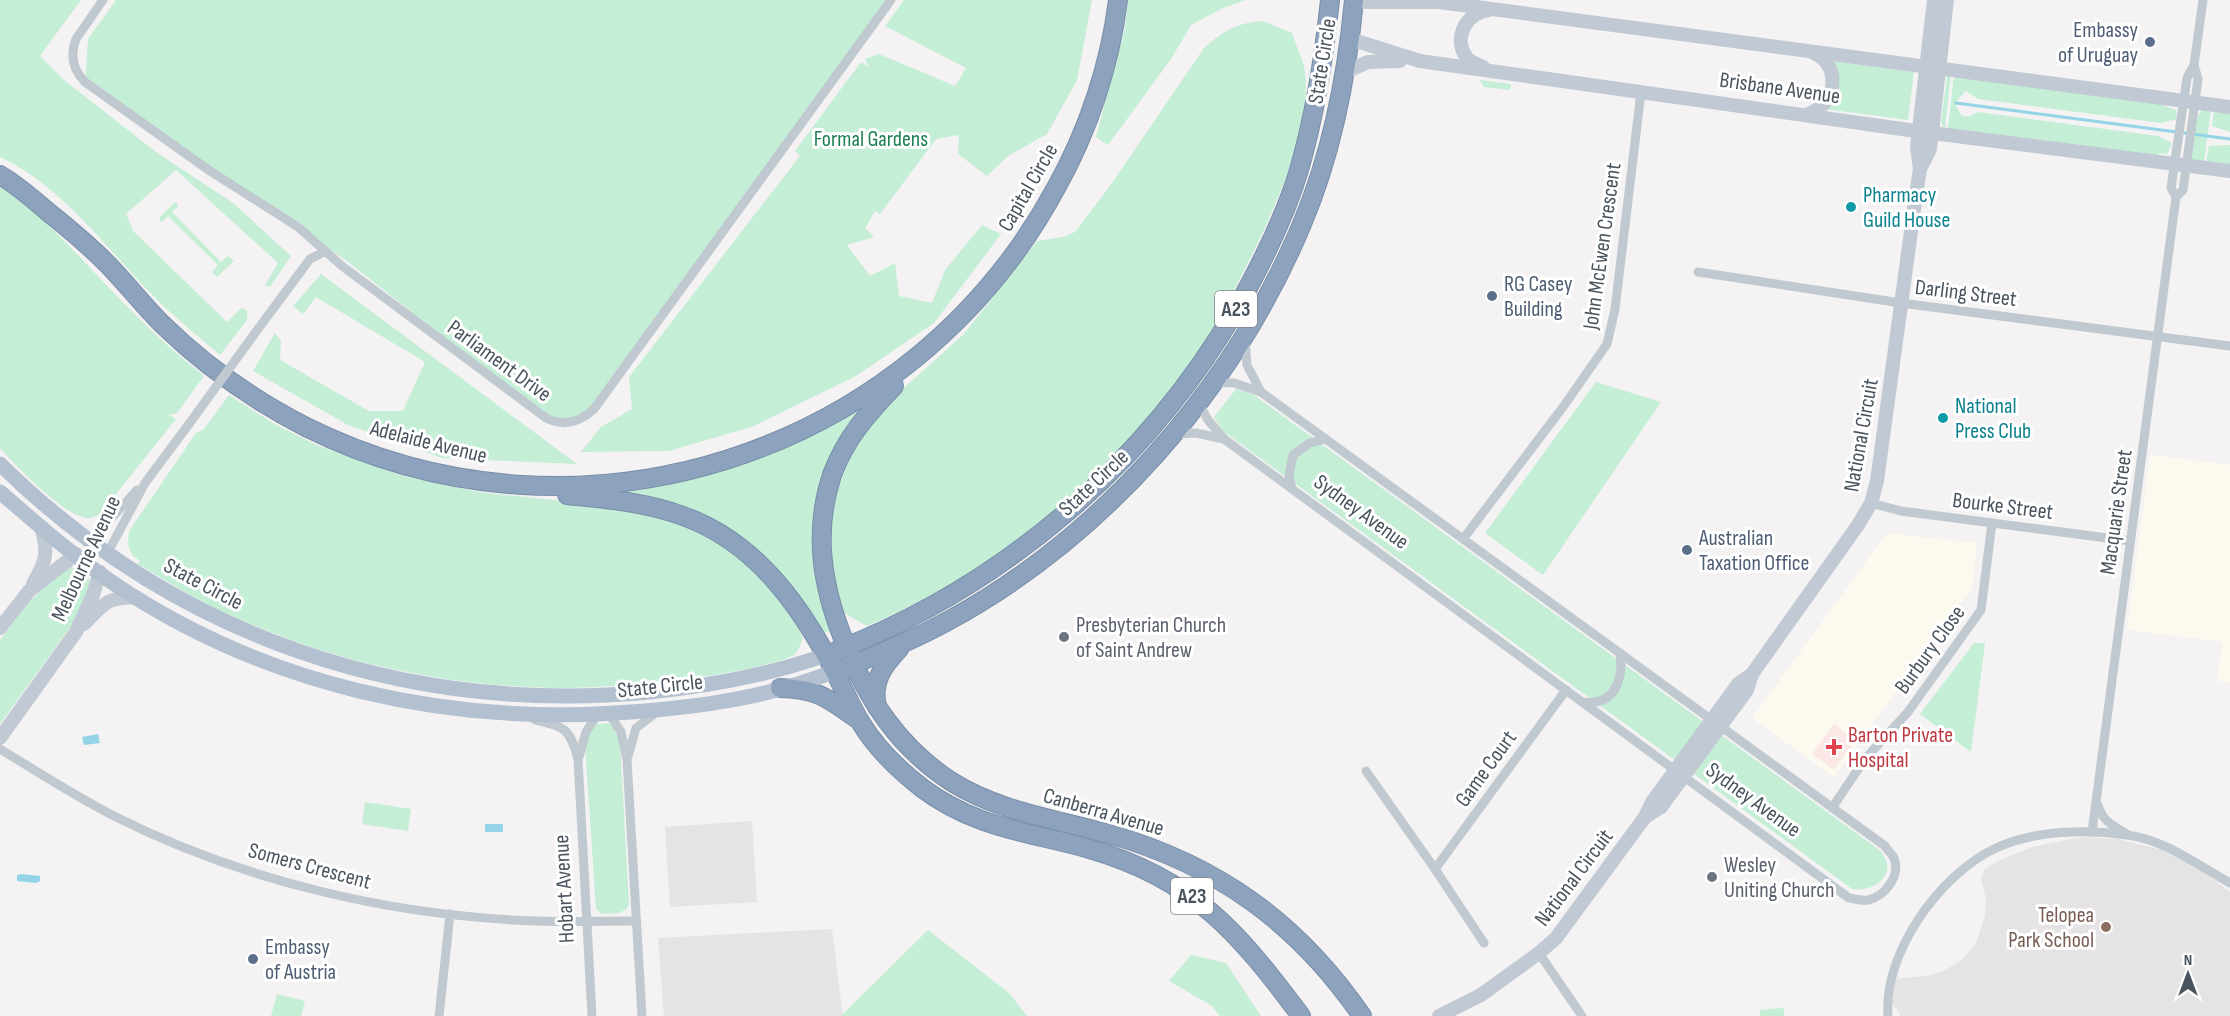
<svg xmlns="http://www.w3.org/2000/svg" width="2230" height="1016" viewBox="0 0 2230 1016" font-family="'Sofia Sans Condensed',sans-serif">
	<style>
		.commercial { fill: #fcf9ee }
		.education { fill: #e5e3e4 }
		.medical { fill: #fbe8e6 }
		.green { fill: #c4eed6 }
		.water { fill: #93d4e9 }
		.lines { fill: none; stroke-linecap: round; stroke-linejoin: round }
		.stream { stroke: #93d4e9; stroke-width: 3 }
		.highway-casing { stroke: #788ea9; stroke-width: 20 }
		.street { stroke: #c1c9d0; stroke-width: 9 }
		.secondary { stroke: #c1c9d4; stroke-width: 14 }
		.primary { stroke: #b3c0cf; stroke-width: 15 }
		.highway { stroke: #8da2bd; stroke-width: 18 }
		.street-bridge { stroke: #c1c9d0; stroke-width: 9 }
		.service-dot { fill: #5c6f8a; stroke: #fff; stroke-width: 2 }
		.culture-dot { fill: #0f9aa8; stroke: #fff; stroke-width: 2 }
		.worship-dot { fill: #6b7280; stroke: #fff; stroke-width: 2 }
		.health-dot { fill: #e0444e; stroke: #fff; stroke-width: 2 }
		.education-dot { fill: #8d6e63; stroke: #fff; stroke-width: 2 }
		.labels { text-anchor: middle; stroke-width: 6; stroke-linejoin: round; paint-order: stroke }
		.shield { fill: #fff; stroke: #80878f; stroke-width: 1.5 }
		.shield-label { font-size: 21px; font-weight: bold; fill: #4a545f }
		.service-label { font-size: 22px; fill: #4e5e75; stroke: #fff; text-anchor: start }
		.street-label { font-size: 22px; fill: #4a545f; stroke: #fff }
		.park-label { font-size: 22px; fill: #1d7f51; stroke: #fff }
		.culture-label { font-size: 22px; fill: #0d838f; stroke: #fff; text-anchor: start }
		.worship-label { font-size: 22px; fill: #5b616d; stroke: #fff; text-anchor: start }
		.health-label { font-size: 22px; fill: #be3a42; stroke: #fff; text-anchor: start }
		.education-label { font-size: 22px; fill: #785e54; stroke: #fff; text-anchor: end }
	</style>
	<rect width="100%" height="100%" fill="#f4f2f2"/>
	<g class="commercial">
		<polygon points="2150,455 2230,465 2230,682 2217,681 2222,642 2127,630"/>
		<polygon points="1887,533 1977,543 1972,589 1834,777 1752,718"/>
	</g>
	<g class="education">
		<polygon points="752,821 757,902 670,907 665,827"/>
		<polygon points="2082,837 2118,839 2162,850 2202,871 2230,892 2230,1016 1900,1016 1900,1013 1891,1002 1895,979 1932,975 1945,970 1962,960 1976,943 1985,916 1986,899 1981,878 1985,869 1998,861 2032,847"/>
		<polygon points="832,929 843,1016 664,1016 658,938"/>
	</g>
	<polygon class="medical" points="1834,724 1856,740 1834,770 1812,754"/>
	<g class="green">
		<path d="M0 0H81L40 56 64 80 156 152 233 203 291 256 270 287 265 285 278 263 176 170 126 214 133 231 227 322 241 308 247 310V320L220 355C192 332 164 308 139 281 98 237 56 183 0 157Z"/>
		<polygon points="116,0 889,0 594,409 579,420 546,418 347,261 85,82 88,39"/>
		<polygon points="904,0 1092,0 1077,80 1047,134 1008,156 987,176 958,154 959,135 936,139 880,214 875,211 865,228 874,237 847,245 870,276 895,263 899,296 932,303 945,270 982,225 1001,234 934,323 856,376 754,426 669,451 581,452 601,427 632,409 629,377 800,156 795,151 861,62 869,67 865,59 879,54 955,86 966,68 885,26"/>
		<polygon points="1128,0 1245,0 1221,9 1191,25 1171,59 1108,145 1096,137 1125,28"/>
		<path d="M1263 21 1292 33C1295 43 1300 53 1303 63 1316 112 1282 191 1261 236 1233 294 1201 358 1159 408 1082 501 979 579 867 626L844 613 832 571 831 510 850 456 887 403 964 334 1037 241 1063 237 1075 232 1110 186 1204 48C1224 31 1235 23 1263 21Z"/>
		<polygon points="1831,61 1914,72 1908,120 1825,109"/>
		<polygon points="1951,75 1945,127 1943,127 1941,122 1947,77"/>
		<polygon points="1954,76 2163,103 2164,106 2176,110 2177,119 2161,123 1978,99 1966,91 1957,100 1956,106 1962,116 1970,116 1978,112 2158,136 2172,143 2167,154 2159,153 2158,156 1948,128"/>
		<polygon points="1480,80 1511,84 1510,90 1484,87"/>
		<polygon points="2202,110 2211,110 2204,162 2191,160 2196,118"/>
		<polygon points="2214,110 2230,112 2230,132 2212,126"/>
		<polygon points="2230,145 2230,165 2206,162 2209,146"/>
		<path d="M0 187C36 208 64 241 93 271 128 308 164 345 204 376L177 413 169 415 176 419 100 514C96 516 92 518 87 518 64 516 16 466 0 448Z"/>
		<polygon points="174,203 177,203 178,206 172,212 221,262 228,256 234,261 217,277 212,272 218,265 168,216 162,222 160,221 160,217"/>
		<polygon points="321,274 577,464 442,458 348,425 253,371 275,333 281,341 280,360 369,411 403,411 425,362 316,297 303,314 293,306"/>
		<polygon points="1596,382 1661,402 1543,575 1485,533"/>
		<path d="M1236 389 1254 395 1878 849C1900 869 1879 893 1852 889L1223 431 1214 417Z"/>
		<path d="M229 395 276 425 321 447 404 476 478 492 629 508 698 529 754 568 791 613 803 638C801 643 798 651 795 654 783 664 711 676 693 678 649 682 605 688 561 688 440 687 318 659 209 605 185 593 162 578 138 564L140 561 132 555 128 544 129 531 196 433 204 429Z"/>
		<path d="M862 406 864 408 825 477 832 630 824 633 786 583 765 560 604 491C696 481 782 454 862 406Z"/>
		<polygon points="71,566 90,580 85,602 74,622 0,724 0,640 29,602 54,578"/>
		<polygon points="1974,643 1985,643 1971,752 1920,714"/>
		<path d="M611 723 620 742 629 905C623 915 613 913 602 914L596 909 585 745 595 724Z"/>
		<polygon points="365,802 411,809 408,831 362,824"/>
		<polygon points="928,930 1009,993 1027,1016 841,1016"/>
		<polygon points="1191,955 1226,963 1261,1016 1220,1016 1212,1006 1169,981"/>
		<polygon points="277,994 305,1001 301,1016 271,1016"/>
		<polygon points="1784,1008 1784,1016 1760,1016 1760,1010"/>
	</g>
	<g class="water">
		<polygon points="98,734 100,743 84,745 82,737"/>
		<rect x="485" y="824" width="18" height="8"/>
		<polygon points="22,874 40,876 40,881 36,883 17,881 17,875"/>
	</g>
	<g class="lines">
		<polyline class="stream" points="1956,103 2230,139"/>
		<g class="highway-casing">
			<g id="highway">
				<path d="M0 175C17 185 32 198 47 211 70 230 93 248 113 270 130 288 145 307 162 324 205 366 253 400 306 427 579 563 911 456 1056 188 1088 131 1110 65 1118 0"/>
				<path d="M894 386C868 413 845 439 832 475 813 532 822 586 844 641 867 699 899 748 952 782 1000 812 1056 819 1109 834 1218 865 1298 923 1362 1016"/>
				<path d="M567 495C606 499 646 502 683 516 756 542 801 606 835 672 844 689 851 707 861 723 876 748 899 770 922 788 975 828 1029 832 1090 849 1194 879 1239 933 1301 1016"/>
				<path d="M836 651C1005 585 1147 463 1238 306 1262 263 1285 217 1299 170 1315 115 1324 57 1330 0"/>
				<path d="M842 669C877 655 913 640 946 622 1103 537 1233 389 1302 224 1332 153 1347 76 1354 0"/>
				<path d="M780 688C818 689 827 698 856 718"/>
				<path d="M877 707C871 682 883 666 899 649"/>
			</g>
		</g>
		<g class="street">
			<path d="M103 0 76 39C70 55 73 70 85 82L210 171 298 227 342 266 546 418C564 427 580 422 594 409L891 0"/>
			<polyline points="2176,197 2183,190 2198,79 2194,65"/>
			<polyline points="1698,272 1901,303 2230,346"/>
			<polyline points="258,329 310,259 324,252"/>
			<polyline points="1245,340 1247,365 1261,392"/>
			<path d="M1199 403 1208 420 1224 439 1849 898C1855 899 1862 901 1868 900 1885 896 1901 876 1894 858 1892 854 1887 850 1885 846L1261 392 1234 383 1214 382"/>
			<polyline points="1176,434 1196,433 1224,439"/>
			<polyline points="1292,489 1289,475 1293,455 1310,443 1326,439"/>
			<polyline points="1871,503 1901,511 2130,541"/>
			<polyline points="1463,539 1563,407 1607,344 1615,309 1641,92"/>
			<polyline points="90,542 137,490"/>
			<polyline points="107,554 145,483 189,424"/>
			<path d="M1582 702C1614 707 1624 680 1620 653"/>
			<polyline points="609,714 621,732 627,760 642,1016"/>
			<path d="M535 720C565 726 570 729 578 759L592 1016"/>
			<path d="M0 749C38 772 75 796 114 816 243 881 392 916 536 921 569 922 603 921 636 921"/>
			<polyline points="628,756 636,728 657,712"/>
			<polyline points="579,757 586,732 597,715"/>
			<polyline points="1366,771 1435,869"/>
			<path d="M2098 805C2103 822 2112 825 2127 834"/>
			<polyline points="1832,808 1865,759 1908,712 1981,610 1992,523"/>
			<polyline points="2092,832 2176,197 2171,188 2187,78 2194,65 2203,0"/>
			<polyline points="1484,943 1435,869 1566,690"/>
			<polyline points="1539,953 1582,1016"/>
			<polyline points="439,1016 450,914"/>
			<path d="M1888 1016C1883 953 1940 874 1996 848 2035 830 2086 829 2127 835 2163 839 2198 865 2230 883"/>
		</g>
		<g class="secondary">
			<polyline points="1354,2 1439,2 2230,107"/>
			<polyline points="1350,39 1420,61 1909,130 2230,171"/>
			<path d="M1483 67C1477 64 1470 62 1466 57 1453 37 1466 13 1489 10"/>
			<polyline points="1345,72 1368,62 1400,61"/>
			<path d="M1805 115C1835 108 1844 67 1814 53"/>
			<polyline points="1920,169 1917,147 1934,0"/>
			<path d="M33 584C46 561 49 553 41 527"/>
			<path d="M84 624C105 603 105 598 136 597"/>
			<polyline points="0,628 29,591 76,554"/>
			<polyline points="0,738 76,632 93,595 100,572"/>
			<polyline points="1645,817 1661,807 1747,690 1752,674 1858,525 1871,503 1877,481 1915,202 1920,169 1930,149 1947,0"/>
			<polyline points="1439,1016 1481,995 1539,953 1556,938 1645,817 1652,802 1738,684 1752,674"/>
		</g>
		<g class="primary">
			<path d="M0 464C175 636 405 715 649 692 709 686 769 675 826 655"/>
			<path d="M0 492C36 523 73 556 113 583 266 686 448 726 631 712 701 707 770 697 835 671"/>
		</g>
		<use href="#highway" class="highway"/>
		<polyline class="street-bridge" points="189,424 258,329"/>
	</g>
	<g class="service-dot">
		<circle cx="2150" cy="42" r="6"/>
		<circle cx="1492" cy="296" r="6"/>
		<circle cx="1687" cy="550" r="6"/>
		<circle cx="253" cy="959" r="6"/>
	</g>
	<g class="culture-dot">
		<circle cx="1851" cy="207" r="6"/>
		<circle cx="1943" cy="418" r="6"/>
	</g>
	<g class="worship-dot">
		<circle cx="1064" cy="637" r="6"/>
		<circle cx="1712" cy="877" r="6"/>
	</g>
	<path class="health-dot" d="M1831 738h6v6h6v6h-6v6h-6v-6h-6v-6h6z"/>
	<circle class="education-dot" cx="2106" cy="927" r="6"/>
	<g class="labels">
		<g class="shield">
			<rect x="1215" y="291" width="42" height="36" rx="4.5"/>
			<rect x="1171" y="878" width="42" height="36" rx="4.5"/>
		</g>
		<g class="shield-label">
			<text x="1236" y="316">A23</text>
			<text x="1192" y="903">A23</text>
		</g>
		<g class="service-label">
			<text x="2138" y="37" text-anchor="end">Embassy<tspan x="2138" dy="25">of Uruguay</tspan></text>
			<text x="1504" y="291">RG Casey<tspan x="1504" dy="25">Building</tspan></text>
			<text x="1699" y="545">Australian<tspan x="1699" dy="25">Taxation Office</tspan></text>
			<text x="265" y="954">Embassy<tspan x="265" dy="25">of Austria</tspan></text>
		</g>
		<g class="street-label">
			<text transform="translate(1321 61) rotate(-81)" y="8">State Circle</text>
			<text transform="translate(1780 87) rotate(8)" y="8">Brisbane Avenue</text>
			<text transform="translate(1027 187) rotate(-60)" y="8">Capital Circle</text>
			<text transform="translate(1601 246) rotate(-82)" y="8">John McEwen Crescent</text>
			<text transform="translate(1966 292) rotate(7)" y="8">Darling Street</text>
			<text transform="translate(500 360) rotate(36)" y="8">Parliament Drive</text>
			<text transform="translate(1860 435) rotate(-80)" y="8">National Circuit</text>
			<text transform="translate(429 441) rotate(14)" y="8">Adelaide Avenue</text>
			<text transform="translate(1093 482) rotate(-43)" y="8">State Circle</text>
			<text transform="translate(2003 505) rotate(7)" y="8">Bourke Street</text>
			<text transform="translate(1362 511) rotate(36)" y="8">Sydney Avenue</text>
			<text transform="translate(2115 512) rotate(-82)" y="8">Macquarie Street</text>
			<text transform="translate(85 558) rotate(-65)" y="8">Melbourne Avenue</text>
			<text transform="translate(204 583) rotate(28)" y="8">State Circle</text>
			<text transform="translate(1929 649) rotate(-54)" y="8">Burbury Close</text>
			<text transform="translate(660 685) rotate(-6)" y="8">State Circle</text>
			<text transform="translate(1485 768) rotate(-54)" y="8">Game Court</text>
			<text transform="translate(1754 799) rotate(36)" y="8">Sydney Avenue</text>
			<text transform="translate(1104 811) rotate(16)" y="8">Canberra Avenue</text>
			<text transform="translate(310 865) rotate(15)" y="8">Somers Crescent</text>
			<text transform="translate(1573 877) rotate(-53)" y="8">National Circuit</text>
			<text transform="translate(563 889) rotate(-93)" y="8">Hobart Avenue</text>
		</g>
		<g class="park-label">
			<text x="871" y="146">Formal Gardens</text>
		</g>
		<g class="culture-label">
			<text x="1863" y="202">Pharmacy<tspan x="1863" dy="25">Guild House</tspan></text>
			<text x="1955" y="413">National<tspan x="1955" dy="25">Press Club</tspan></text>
		</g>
		<g class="worship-label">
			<text x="1076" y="632">Presbyterian Church<tspan x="1076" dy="25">of Saint Andrew</tspan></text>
			<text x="1724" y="872">Wesley<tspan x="1724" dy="25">Uniting Church</tspan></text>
		</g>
		<g class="health-label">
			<text x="1848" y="742">Barton Private<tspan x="1848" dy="25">Hospital</tspan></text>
		</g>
		<g class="education-label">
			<text x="2094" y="922">Telopea<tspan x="2094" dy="25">Park School</tspan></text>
		</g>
	</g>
	<g transform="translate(2188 974)" stroke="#ffffff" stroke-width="4.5" paint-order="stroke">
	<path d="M0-4.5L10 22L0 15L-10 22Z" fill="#4a545f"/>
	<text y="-9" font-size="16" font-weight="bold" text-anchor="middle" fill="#4a545f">N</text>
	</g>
</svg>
